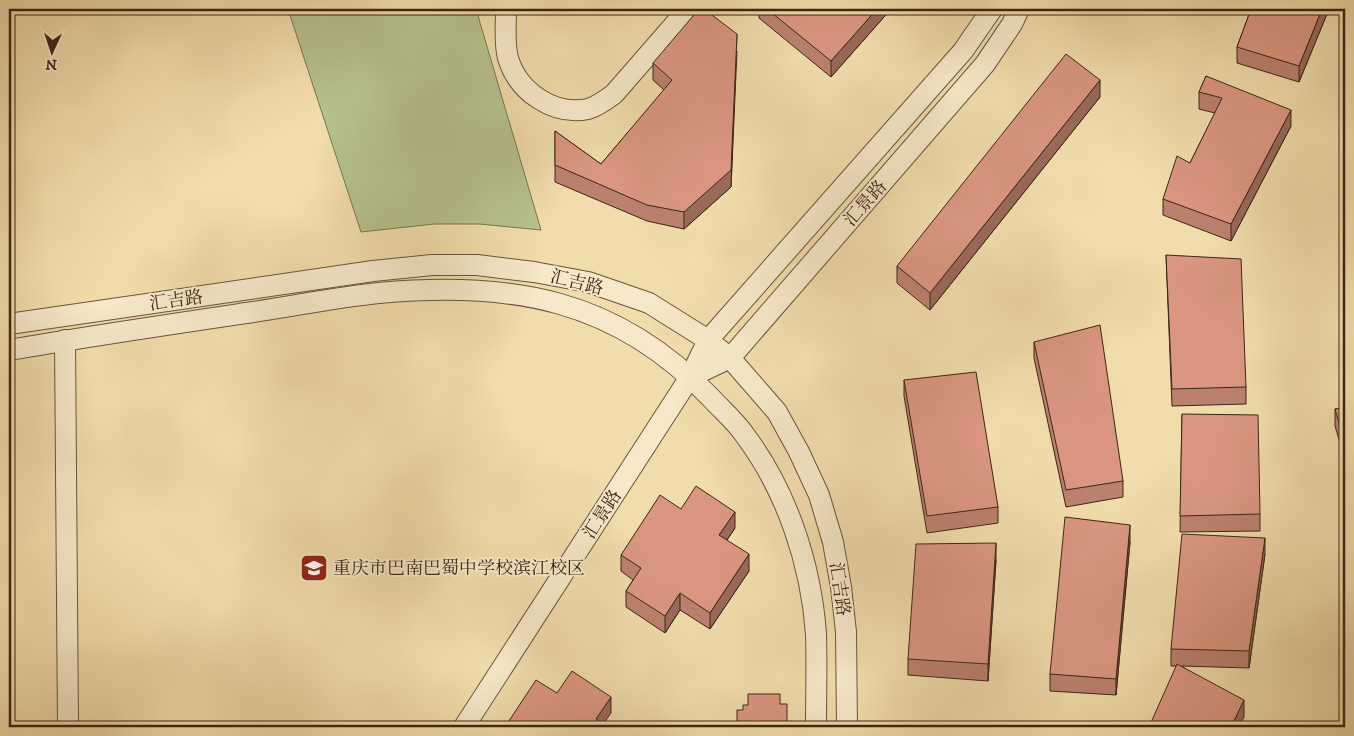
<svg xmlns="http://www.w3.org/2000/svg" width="1354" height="736" viewBox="0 0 1354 736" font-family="'IM FELL DW Pica','Noto Serif SC',serif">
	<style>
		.green { fill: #b6c18c; stroke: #797451 }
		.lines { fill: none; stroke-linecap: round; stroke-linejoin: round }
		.minor-casing { stroke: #69543b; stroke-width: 22 }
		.minor { stroke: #f6e8c8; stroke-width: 20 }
		.wall { fill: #bb816f; stroke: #3c2616 }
		.shaded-wall { fill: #99695a; stroke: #3c2616 }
		.building { fill: #da9681; stroke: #3c2616 }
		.labels { text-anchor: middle; stroke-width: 4; stroke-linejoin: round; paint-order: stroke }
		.street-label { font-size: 18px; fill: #3c2616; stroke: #f6e8c8 }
		.poi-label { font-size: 18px; fill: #3c2616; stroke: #f6e8c8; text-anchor: start }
	</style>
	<rect width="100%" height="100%" fill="#f1dcab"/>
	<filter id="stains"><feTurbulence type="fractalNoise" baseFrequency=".004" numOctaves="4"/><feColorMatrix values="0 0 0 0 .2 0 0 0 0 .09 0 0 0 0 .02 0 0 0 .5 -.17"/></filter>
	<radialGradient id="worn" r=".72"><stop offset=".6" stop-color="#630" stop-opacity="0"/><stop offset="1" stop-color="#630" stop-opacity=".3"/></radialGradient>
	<polygon class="green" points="288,9 476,9 541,230 479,224 434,224 361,232"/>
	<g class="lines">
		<g class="minor-casing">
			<g id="minor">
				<path d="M506 9C506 25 504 43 508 58 518 92 554 116 588 109 598 106 606 100 614 94L688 9"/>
				<polyline points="9,324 373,271 432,265 477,265 534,272 588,282 649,303 708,340 730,358 777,412 799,452 819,495 833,542 841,587 846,632 847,727"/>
				<polyline points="65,340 68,727"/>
				<path d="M9 350C90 336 172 324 253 312 295 306 337 297 379 293 510 281 616 298 711 398 722 410 735 421 744 434 787 491 811 564 816 634 817 665 816 696 816 727"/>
				<polyline points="690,377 730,358 985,64 1012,24 1019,9"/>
				<polyline points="464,727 690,377 708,340 963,51 992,9"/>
			</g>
		</g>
		<use href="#minor" class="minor"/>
	</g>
	<g class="wall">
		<polygon points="759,9 891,9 831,77 759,18"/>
		<polygon points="1109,9 1122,9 1122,12"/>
		<polygon points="1251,9 1329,9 1299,82 1237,63 1237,47"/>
		<polygon points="737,51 731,187 684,229 647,221 555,182 555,131 601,164 664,90 653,80 653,63"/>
		<polygon points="1206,76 1291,126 1231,241 1163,215 1163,199 1190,163 1215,113 1199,109 1199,92"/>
		<polygon points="1100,97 930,310 897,283 897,266"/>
		<polygon points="1166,255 1246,387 1246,404 1172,406"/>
		<polygon points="1034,342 1123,481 1123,497 1066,507 1034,358"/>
		<polygon points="904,380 998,507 998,523 927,533 904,396"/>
		<polygon points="1345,408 1345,460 1335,426 1335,409"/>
		<polygon points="1182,414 1260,514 1260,531 1180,532"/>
		<polygon points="681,509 735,528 727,540 749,571 710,629 680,610 665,633 626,607 626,591 633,580 621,571 621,555"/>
		<polygon points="1130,542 1116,695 1050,691 1050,674"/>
		<polygon points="1265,554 1249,668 1182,666 1244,717 1176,666 1171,666 1171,649"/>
		<polygon points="996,560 988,681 908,675 908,659"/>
		<polygon points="1345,682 1345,724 1342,722 1342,706"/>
	</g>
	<g class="shaded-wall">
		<polygon points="877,9 891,9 831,77 831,61"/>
		<polygon points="1322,9 1329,9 1299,82 1299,66"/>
		<polygon points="737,34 731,187 684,229 684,212"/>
		<polygon points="1100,80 1100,97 930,310 930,293"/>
		<polygon points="1291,110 1291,126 1231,241 1231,224"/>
		<polygon points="735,512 735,528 719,551 719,535"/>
		<polygon points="1130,525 1130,542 1116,695 1116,679"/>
		<polygon points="1265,538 1265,554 1249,668 1249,651"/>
		<polygon points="996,543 996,560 988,681 988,664"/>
		<polygon points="749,554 749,571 710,629 710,613"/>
		<polygon points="680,593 680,610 665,633 665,616"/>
		<polygon points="611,697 611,713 601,727 596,719"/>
		<polygon points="1244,700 1244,717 1239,727 1231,727"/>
	</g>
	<g class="building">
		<polygon points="699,9 704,9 737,34 731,170 684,212 647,205 555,165 555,131 601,164 672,80 653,63"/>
		<polygon points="767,9 877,9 831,61"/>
		<polygon points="1251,9 1322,9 1299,66 1237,47"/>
		<polygon points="1066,54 1100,80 930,293 897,266"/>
		<polygon points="1206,76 1291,110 1231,224 1163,199 1177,156 1190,163 1222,98 1199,92"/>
		<polygon points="1166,255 1241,259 1246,387 1172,389"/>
		<polygon points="1100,325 1123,481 1066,490 1034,342"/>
		<polygon points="976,372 998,507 927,516 904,380"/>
		<polygon points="1345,408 1345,443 1335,409"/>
		<polygon points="1182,414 1258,415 1260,514 1180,516"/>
		<polygon points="696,486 735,512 719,535 749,554 710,613 680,593 665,616 626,591 641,568 621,555 660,495 681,509"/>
		<polygon points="1065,517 1130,525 1116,679 1050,674"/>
		<polygon points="1182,534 1265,538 1249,651 1171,649"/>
		<polygon points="996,543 988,664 908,659 916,544"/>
		<polygon points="1177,664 1244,700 1231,727 1149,727"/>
		<polygon points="572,671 611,697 596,719 607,727 505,727 536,680 557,693"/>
		<polygon points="1345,682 1345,707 1342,706"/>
		<polygon points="748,694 780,694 780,704 787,704 787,727 737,727 737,710 743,710 743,705 748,705"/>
	</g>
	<defs>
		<g id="school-square" transform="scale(1.4375)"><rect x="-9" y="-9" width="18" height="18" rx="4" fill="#8f2418" stroke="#f6e8c8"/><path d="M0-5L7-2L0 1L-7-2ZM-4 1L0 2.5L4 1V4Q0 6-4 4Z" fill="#fff"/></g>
	</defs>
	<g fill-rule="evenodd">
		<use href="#school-square" x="314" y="568"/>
	</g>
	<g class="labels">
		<g class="street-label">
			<text transform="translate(865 203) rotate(-49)" y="6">汇景路</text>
			<text transform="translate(577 282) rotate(14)" y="6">汇吉路</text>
			<text transform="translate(176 300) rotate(-8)" y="6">汇吉路</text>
			<text transform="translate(602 514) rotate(-57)" y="6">汇景路</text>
			<text transform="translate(840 589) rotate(82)" y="6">汇吉路</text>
		</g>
		<g class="poi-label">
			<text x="333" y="574">重庆市巴南巴蜀中学校滨江校区</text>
		</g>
	</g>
	<rect width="1354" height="736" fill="none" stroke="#f1dcab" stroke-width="30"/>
	<rect x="10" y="10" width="1334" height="716" fill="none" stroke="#3c2616" stroke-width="2.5"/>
	<rect x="15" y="15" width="1324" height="706" fill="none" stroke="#3c2616"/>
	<g transform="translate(52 52) rotate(183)" stroke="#f6e8c8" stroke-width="4" paint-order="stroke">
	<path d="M0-4L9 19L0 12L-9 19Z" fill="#3c2616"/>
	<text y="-8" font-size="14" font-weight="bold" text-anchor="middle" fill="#3c2616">N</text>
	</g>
	<rect width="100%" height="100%" filter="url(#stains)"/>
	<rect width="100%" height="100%" fill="url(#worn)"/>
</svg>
